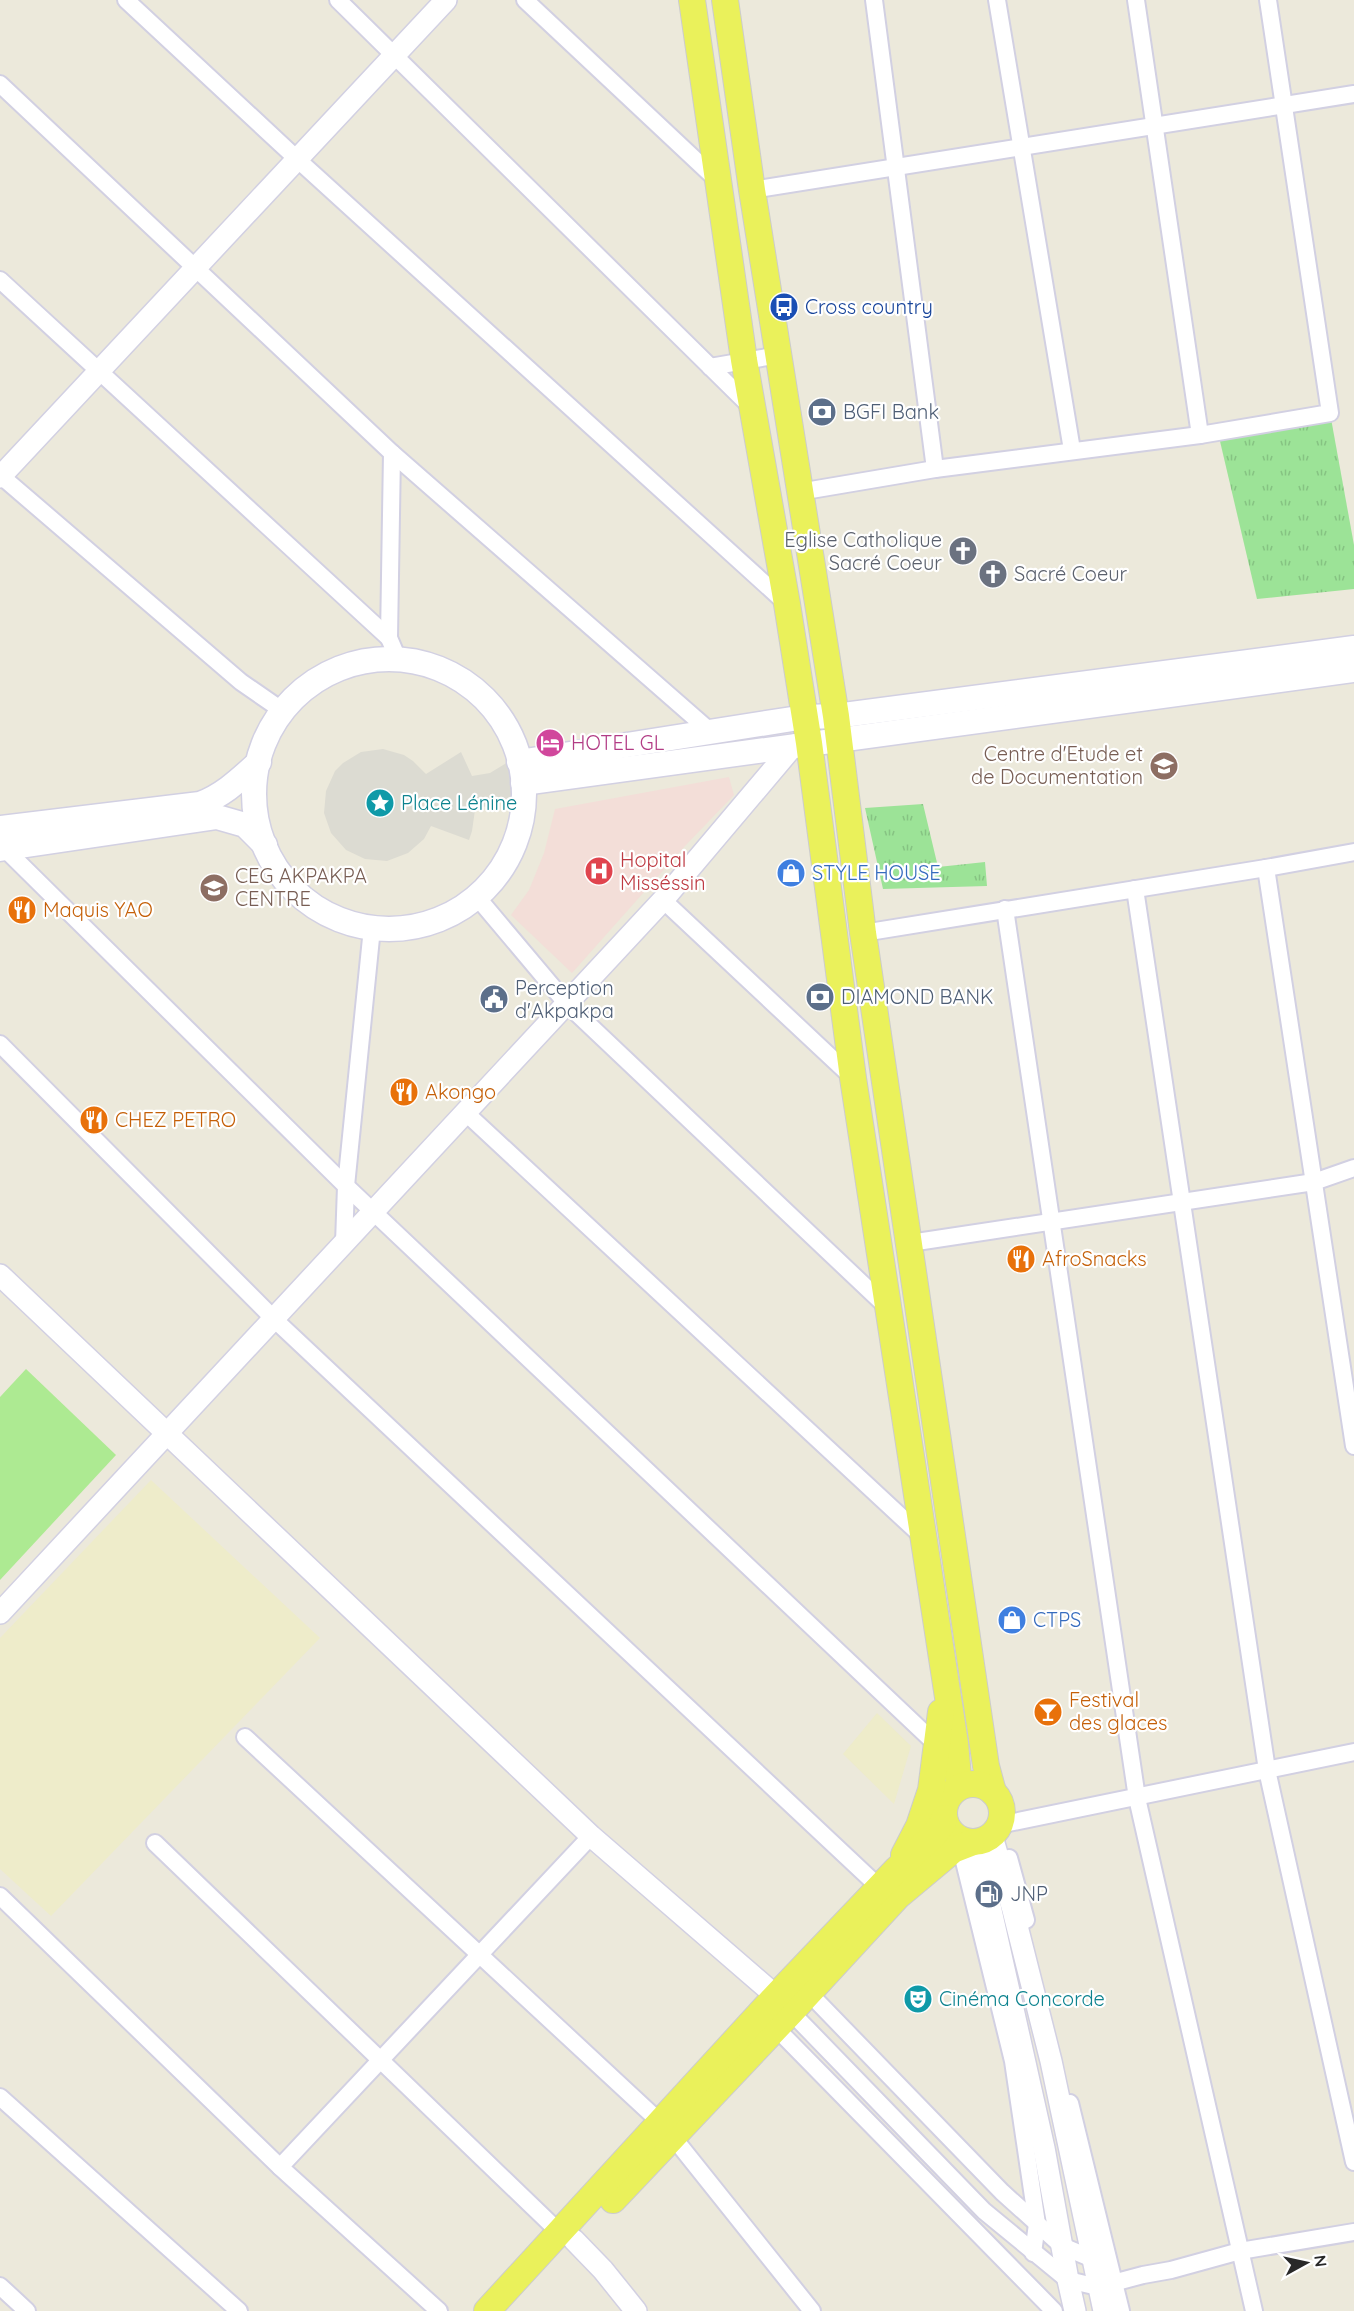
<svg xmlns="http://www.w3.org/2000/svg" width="1354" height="2311" viewBox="0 0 1354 2311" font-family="Quicksand,sans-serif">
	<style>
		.education { fill: #eeecca }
		.medical { fill: #f3ded8 }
		.grass { fill: url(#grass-tufts) }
		.pitch { fill: #adea92 }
		.plaza { fill: #dcdbd2 }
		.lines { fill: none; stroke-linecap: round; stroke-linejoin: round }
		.minor-casing { stroke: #d2d0e2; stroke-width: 20 }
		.tertiary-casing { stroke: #d2d0e2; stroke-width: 24 }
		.secondary-casing { stroke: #d2d0e2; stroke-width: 27 }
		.primary-casing { stroke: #ccc; stroke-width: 28 }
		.minor { stroke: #fff; stroke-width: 16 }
		.tertiary { stroke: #fff; stroke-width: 21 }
		.secondary { stroke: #fff; stroke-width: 24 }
		.primary { stroke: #eaf15b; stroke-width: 26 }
		.labels { text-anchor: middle; stroke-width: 4.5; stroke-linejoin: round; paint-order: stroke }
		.transit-label { font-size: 20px; fill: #164399; stroke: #fff; text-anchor: start }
		.service-label { font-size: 20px; fill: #4e5e75; stroke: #fff; text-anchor: start }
		.worship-label { font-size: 20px; fill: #5b616d; stroke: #fff; text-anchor: end }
		.hotel-label { font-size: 20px; fill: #b23c85; stroke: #fff; text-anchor: start }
		.education-label { font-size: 20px; fill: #785e54; stroke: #fff; text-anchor: end }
		.culture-label { font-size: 20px; fill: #0d838f; stroke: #fff; text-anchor: start }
		.health-label { font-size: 20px; fill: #be3a42; stroke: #fff; text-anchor: start }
		.shop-label { font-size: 20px; fill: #366cbe; stroke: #fff; text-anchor: start }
		.food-label { font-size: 20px; fill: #c56008; stroke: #fff; text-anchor: start }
	</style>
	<defs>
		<pattern id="grass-tufts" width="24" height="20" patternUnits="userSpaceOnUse" patternTransform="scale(1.5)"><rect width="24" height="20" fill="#9ce397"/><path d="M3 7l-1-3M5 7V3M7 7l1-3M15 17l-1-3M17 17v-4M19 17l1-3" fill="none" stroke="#86c382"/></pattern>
	</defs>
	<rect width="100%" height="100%" fill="#ece9db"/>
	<g class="education">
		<polygon points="151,1480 320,1638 51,1916 0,1869 0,1638"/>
		<polygon points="877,1713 911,1746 894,1804 843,1754"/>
	</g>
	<polygon class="medical" points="729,777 734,795 685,846 572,973 511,915 529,890 544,853 555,809"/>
	<g class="grass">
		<polygon points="1330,413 1354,545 1354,589 1257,599 1219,437"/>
		<polygon points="923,804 938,867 985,862 987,886 883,889 865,808"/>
	</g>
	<polygon class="pitch" points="26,1369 116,1455 0,1580 0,1397"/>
	<polygon class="plaza" points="383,749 404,755 413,761 426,774 461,752 472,776 490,773 518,756 524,793 475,810 472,831 469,840 431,826 424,839 408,853 387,861 365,859 346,850 331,833 324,813 326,791 335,771 343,763 361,752"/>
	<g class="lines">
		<g class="minor-casing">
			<g id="minor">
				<polyline points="126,0 297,159 787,604"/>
				<polyline points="338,0 752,408"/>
				<polyline points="525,0 718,181"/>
				<polyline points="874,0 935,469"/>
				<polyline points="997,0 1072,450"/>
				<polyline points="1136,0 1200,435"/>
				<polyline points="0,84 392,453 711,732"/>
				<polyline points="752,190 1354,94"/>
				<polyline points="0,280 389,638"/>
				<polyline points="710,367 779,355"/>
				<polyline points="392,453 389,638 398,659"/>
				<polyline points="0,475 241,682 283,711"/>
				<polyline points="799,492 935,469 1200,435 1330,413 1268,0"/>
				<polyline points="5,849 346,1186 938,1746"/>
				<polyline points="1266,868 1354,1446"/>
				<polyline points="1135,889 1267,1770 1354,2162"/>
				<polyline points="477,897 567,1004 889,1309"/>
				<polyline points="663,900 853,1078"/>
				<polyline points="1005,909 1137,1798 1254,2311"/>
				<polyline points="863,933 1266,868 1354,852"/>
				<polyline points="0,1044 274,1319 880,1888"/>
				<polyline points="466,1113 924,1538"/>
				<polyline points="344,1243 346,1186 372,928"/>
				<polyline points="910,1243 1314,1182 1354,1168"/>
				<polyline points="245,1737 661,2123"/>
				<polyline points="999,1825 1354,1752"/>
				<polyline points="155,1843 558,2231"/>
				<polyline points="960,1845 1013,2061 1037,2224 1033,2253"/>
				<polyline points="1009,1858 1026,1920"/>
				<polyline points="0,1896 280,2167 439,2311"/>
				<polyline points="809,1993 1002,2192 1062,2246 1093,2259"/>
				<polyline points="791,2012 984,2211 1068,2280 1098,2287 1143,2275 1171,2270 1240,2251 1354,2232"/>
				<polyline points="776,2028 1054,2311"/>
				<polyline points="0,2097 239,2311"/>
				<polyline points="1070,2103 1121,2311"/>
				<polyline points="673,2137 812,2311"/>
				<polyline points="280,2167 591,1836"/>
				<polyline points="0,2286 27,2311"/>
			</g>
		</g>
		<g class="tertiary-casing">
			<g id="tertiary">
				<polyline points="0,477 446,0"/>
				<polyline points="0,1275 591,1836 776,1996"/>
				<polyline points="0,1613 663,900 794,745"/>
				<polyline points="992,1836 1013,1910 1051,2061 1104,2311"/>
				<polyline points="976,1843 1044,2148 1068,2280 1075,2311"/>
				<polyline points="574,2240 603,2270 636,2311"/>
			</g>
		</g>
		<g class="secondary-casing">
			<g id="secondary">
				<circle cx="389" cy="794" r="135"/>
				<polyline points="519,762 805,717 836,716 1354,648"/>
				<polyline points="523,783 1354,670"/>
				<path d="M0 828 200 804C224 795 240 779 259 762"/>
				<polyline points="0,849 217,817 245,825 265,845"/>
			</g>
		</g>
		<g class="primary-casing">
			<g id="primary">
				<polyline points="692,0 744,360 787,604 809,743 853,1078 955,1743 959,1787"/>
				<polyline points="725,0 752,190 836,716 863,933 986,1766 993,1792"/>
				<circle cx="973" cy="1813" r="29"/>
				<polyline points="904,1855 919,1826 931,1790 941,1712"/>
				<polyline points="613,2200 791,2012 898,1896 953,1850 971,1843"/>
				<polyline points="487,2311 776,1996 897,1869 933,1836 943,1823 944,1818"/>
			</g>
		</g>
		<use href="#minor" class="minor"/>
		<use href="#tertiary" class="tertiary"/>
		<use href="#secondary" class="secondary"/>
		<use href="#primary" class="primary"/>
	</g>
	<defs>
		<g id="bus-disc" transform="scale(1.5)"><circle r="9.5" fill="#1a4fb4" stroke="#fff"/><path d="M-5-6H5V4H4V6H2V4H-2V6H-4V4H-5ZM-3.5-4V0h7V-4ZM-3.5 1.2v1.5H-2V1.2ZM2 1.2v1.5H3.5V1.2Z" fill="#fff"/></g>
		<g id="bank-disc" transform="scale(1.5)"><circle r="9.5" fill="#5c6f8a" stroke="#fff"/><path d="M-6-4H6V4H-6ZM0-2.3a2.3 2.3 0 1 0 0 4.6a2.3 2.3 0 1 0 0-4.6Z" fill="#fff"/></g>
		<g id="church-disc" transform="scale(1.5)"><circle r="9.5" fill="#6b7280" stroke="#fff"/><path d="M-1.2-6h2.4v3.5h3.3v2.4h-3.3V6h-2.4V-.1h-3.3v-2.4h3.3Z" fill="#fff"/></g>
		<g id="hotel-disc" transform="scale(1.5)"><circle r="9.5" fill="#d1479c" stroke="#fff"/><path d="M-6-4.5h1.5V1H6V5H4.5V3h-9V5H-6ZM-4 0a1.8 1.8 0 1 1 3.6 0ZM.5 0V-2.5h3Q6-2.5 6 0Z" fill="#fff"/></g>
		<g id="school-disc" transform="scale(1.5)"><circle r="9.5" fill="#8d6e63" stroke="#fff"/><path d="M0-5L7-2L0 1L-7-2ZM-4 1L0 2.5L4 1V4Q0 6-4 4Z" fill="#fff"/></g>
		<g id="sight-disc" transform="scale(1.5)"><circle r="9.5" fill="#0f9aa8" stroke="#fff"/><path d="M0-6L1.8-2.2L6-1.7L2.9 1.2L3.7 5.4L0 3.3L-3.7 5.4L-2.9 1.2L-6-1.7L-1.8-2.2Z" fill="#fff"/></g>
		<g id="hospital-disc" transform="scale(1.5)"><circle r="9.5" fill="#e0444e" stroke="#fff"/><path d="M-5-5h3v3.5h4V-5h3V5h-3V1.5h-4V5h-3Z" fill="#fff"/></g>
		<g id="shop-disc" transform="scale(1.5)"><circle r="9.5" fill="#3f7fe0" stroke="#fff"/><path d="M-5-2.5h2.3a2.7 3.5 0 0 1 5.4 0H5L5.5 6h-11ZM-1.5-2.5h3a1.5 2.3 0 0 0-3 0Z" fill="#fff"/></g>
		<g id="restaurant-disc" transform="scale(1.5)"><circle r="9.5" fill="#e8710a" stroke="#fff"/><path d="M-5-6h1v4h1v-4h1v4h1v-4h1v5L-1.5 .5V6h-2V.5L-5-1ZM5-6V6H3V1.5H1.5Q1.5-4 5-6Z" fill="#fff"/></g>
		<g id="civic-disc" transform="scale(1.5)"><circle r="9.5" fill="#5c6f8a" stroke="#fff"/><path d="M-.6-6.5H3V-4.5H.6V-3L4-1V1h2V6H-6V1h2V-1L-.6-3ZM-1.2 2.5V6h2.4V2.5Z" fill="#fff"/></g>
		<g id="bar-disc" transform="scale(1.5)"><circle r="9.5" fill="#e8710a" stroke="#fff"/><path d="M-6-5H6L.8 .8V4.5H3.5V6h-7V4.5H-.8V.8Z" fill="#fff"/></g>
		<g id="fuel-disc" transform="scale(1.5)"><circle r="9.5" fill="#5c6f8a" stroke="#fff"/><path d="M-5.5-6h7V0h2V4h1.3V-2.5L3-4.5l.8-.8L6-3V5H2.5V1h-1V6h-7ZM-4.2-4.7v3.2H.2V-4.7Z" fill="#fff"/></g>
		<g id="theatre-disc" transform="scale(1.5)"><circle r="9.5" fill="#0f9aa8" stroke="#fff"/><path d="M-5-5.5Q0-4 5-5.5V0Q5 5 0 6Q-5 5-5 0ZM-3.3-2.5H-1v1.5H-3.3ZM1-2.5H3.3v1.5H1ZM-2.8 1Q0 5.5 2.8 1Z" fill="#fff"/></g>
	</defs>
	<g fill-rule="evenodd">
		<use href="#bus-disc" x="784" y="307"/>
		<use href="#bank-disc" x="822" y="412"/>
		<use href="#church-disc" x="963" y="551"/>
		<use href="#church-disc" x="993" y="574"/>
		<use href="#hotel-disc" x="550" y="743"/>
		<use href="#school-disc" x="1164" y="766"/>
		<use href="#sight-disc" x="380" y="803"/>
		<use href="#hospital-disc" x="599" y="871"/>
		<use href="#shop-disc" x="791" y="873"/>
		<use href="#school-disc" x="214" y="888"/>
		<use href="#restaurant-disc" x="22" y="910"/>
		<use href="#bank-disc" x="820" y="997"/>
		<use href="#civic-disc" x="494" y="999"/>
		<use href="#restaurant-disc" x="404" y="1092"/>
		<use href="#restaurant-disc" x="94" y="1120"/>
		<use href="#restaurant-disc" x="1021" y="1259"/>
		<use href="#shop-disc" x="1012" y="1620"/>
		<use href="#bar-disc" x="1048" y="1712"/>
		<use href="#fuel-disc" x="989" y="1894"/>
		<use href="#theatre-disc" x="918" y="1999"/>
	</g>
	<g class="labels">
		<g class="transit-label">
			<text x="805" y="314">Cross country</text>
		</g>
		<g class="service-label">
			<text x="843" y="419">BGFI Bank</text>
			<text x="515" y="995">Perception<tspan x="515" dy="23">d'Akpakpa</tspan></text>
			<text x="841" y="1004">DIAMOND BANK</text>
			<text x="1010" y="1901">JNP</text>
		</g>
		<g class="worship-label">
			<text x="942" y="547">Eglise Catholique<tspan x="942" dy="23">Sacré Coeur</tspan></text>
			<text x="1014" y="581" text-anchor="start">Sacré Coeur</text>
		</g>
		<g class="hotel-label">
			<text x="571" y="750">HOTEL GL</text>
		</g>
		<g class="education-label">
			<text x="1143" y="761">Centre d'Etude et<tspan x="1143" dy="23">de Documentation</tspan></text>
			<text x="235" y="883" text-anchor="start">CEG AKPAKPA<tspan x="235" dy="23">CENTRE</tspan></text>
		</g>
		<g class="culture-label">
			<text x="401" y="810">Place Lénine</text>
			<text x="939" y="2006">Cinéma Concorde</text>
		</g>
		<g class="health-label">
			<text x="620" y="867">Hopital<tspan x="620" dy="23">Misséssin</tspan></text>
		</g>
		<g class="shop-label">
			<text x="812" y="880">STYLE HOUSE</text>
			<text x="1033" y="1627">CTPS</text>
		</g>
		<g class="food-label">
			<text x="43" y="917">Maquis YAO</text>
			<text x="425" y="1099">Akongo</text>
			<text x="115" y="1127">CHEZ PETRO</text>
			<text x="1042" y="1266">AfroSnacks</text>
			<text x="1069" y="1707">Festival<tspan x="1069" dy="23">des glaces</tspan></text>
		</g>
	</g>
	<g transform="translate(1306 2263) rotate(82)" stroke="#ffffff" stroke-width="4.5" paint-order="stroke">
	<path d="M0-4.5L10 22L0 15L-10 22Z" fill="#292929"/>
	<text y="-9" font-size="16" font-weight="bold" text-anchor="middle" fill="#292929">N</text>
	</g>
</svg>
